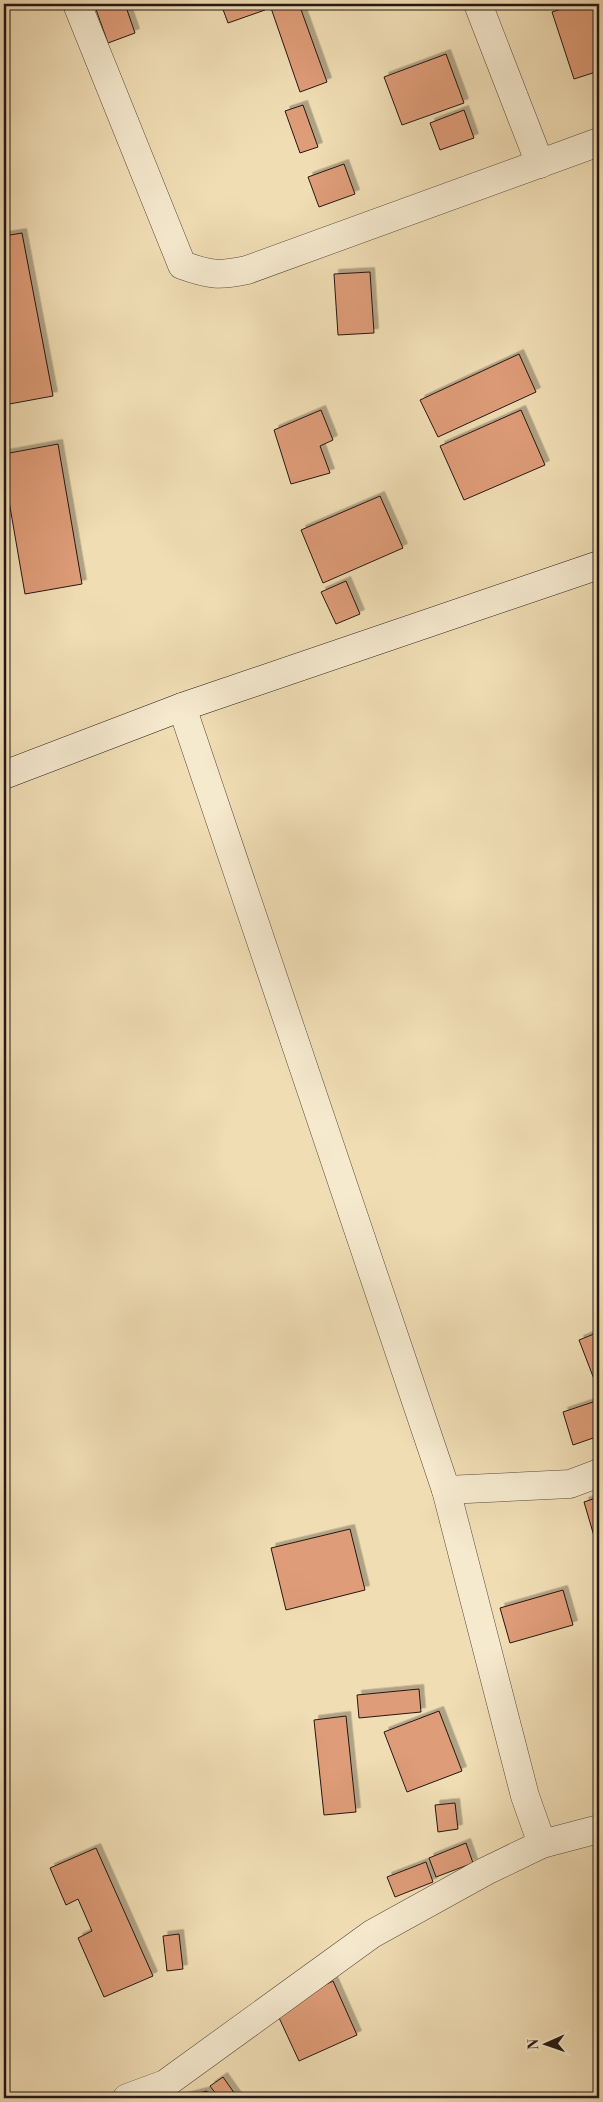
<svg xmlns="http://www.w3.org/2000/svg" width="603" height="2102" viewBox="0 0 603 2102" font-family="'Libre Bodoni',serif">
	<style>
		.building { fill: #de9c78; stroke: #241713; filter: url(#shadow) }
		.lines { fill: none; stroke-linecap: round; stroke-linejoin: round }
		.street-casing { stroke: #57483b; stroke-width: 29 }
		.secondary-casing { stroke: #241713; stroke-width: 29 }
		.street { stroke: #f5e9ce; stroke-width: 28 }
		.secondary { stroke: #f5e9ce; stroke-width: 28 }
	</style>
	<defs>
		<filter id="shadow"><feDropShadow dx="4.5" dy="-4.5" stdDeviation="0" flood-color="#0004"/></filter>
	</defs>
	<rect width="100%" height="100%" fill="#f0ddb4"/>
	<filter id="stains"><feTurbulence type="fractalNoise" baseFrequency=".004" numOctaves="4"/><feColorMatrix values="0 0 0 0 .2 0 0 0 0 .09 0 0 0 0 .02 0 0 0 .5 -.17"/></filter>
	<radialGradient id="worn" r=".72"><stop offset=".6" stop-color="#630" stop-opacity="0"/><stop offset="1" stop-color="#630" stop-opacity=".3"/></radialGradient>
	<g class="building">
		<polygon points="94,4 125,4 135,33 108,43"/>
		<polygon points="221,4 263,4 265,10 228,23"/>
		<polygon points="284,4 299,4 327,82 300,92 271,8"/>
		<polygon points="577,4 599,4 599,71 574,79 552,12"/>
		<polygon points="446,54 464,103 402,125 384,77"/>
		<polygon points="303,105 318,147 300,153 285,111"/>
		<polygon points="464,110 474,138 440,150 430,123"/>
		<polygon points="344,164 355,194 319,207 308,177"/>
		<polygon points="22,233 53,396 4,405 4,236"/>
		<polygon points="370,272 374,333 338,335 334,274"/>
		<polygon points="519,354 536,392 438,437 420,400"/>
		<polygon points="321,410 333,440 320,446 330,473 291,484 274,430"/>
		<polygon points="521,410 545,465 464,500 440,446"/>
		<polygon points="58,444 82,584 25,594 4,472 4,454"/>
		<polygon points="380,496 403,548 323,583 301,530"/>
		<polygon points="346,581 360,614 336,624 321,592"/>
		<polygon points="599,1332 599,1392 579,1340"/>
		<polygon points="596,1401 599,1411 599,1436 573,1445 563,1412"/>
		<polygon points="599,1497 599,1553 584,1502"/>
		<polygon points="350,1529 365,1590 286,1610 271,1548"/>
		<polygon points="563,1590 573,1625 510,1643 500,1608"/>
		<polygon points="419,1689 421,1712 359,1718 357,1695"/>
		<polygon points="439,1711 462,1771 407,1792 384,1732"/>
		<polygon points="346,1716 356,1812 324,1815 314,1720"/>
		<polygon points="455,1803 458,1829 438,1832 435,1805"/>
		<polygon points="466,1843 473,1863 436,1877 429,1858"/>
		<polygon points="96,1848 153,1976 104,1997 78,1938 92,1931 78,1899 66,1905 50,1868"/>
		<polygon points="426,1862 433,1882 395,1897 387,1877"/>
		<polygon points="179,1934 183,1969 167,1971 163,1936"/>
		<polygon points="333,1981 357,2035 299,2061 275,2009"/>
		<polygon points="223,2077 237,2097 236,2098 219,2098 210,2086"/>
		<polygon points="207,2091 208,2098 179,2098"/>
	</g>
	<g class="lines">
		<g class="street-casing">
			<g id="street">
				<path d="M77 4 182 265C210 275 219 276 247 270L599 142"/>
				<polyline points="478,4 540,164"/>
				<polyline points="182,707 446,1490 525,1796 542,1844"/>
				<polyline points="446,1490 570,1484 599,1473"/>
				<polyline points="127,2098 165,2084 372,1934 486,1871 542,1844 599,1829"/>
			</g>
		</g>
		<g class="secondary-casing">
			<polyline id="secondary" points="4,775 182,707 599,565"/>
		</g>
		<use href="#street" class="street"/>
		<use href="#secondary" class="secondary"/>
	</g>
	<rect width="603" height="2102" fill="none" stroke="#f0ddb4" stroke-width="20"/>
	<rect x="5" y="5" width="593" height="2092" fill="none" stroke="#241713" stroke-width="2.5"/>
	<rect x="10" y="10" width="583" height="2082" fill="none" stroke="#241713"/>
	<g transform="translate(546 2044) rotate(268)" stroke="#f5e9ce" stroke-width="4" paint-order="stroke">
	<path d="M0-4L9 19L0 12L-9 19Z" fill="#241713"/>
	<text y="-8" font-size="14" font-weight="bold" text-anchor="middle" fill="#241713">N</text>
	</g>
	<rect width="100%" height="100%" filter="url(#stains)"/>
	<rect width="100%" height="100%" fill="url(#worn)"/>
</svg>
